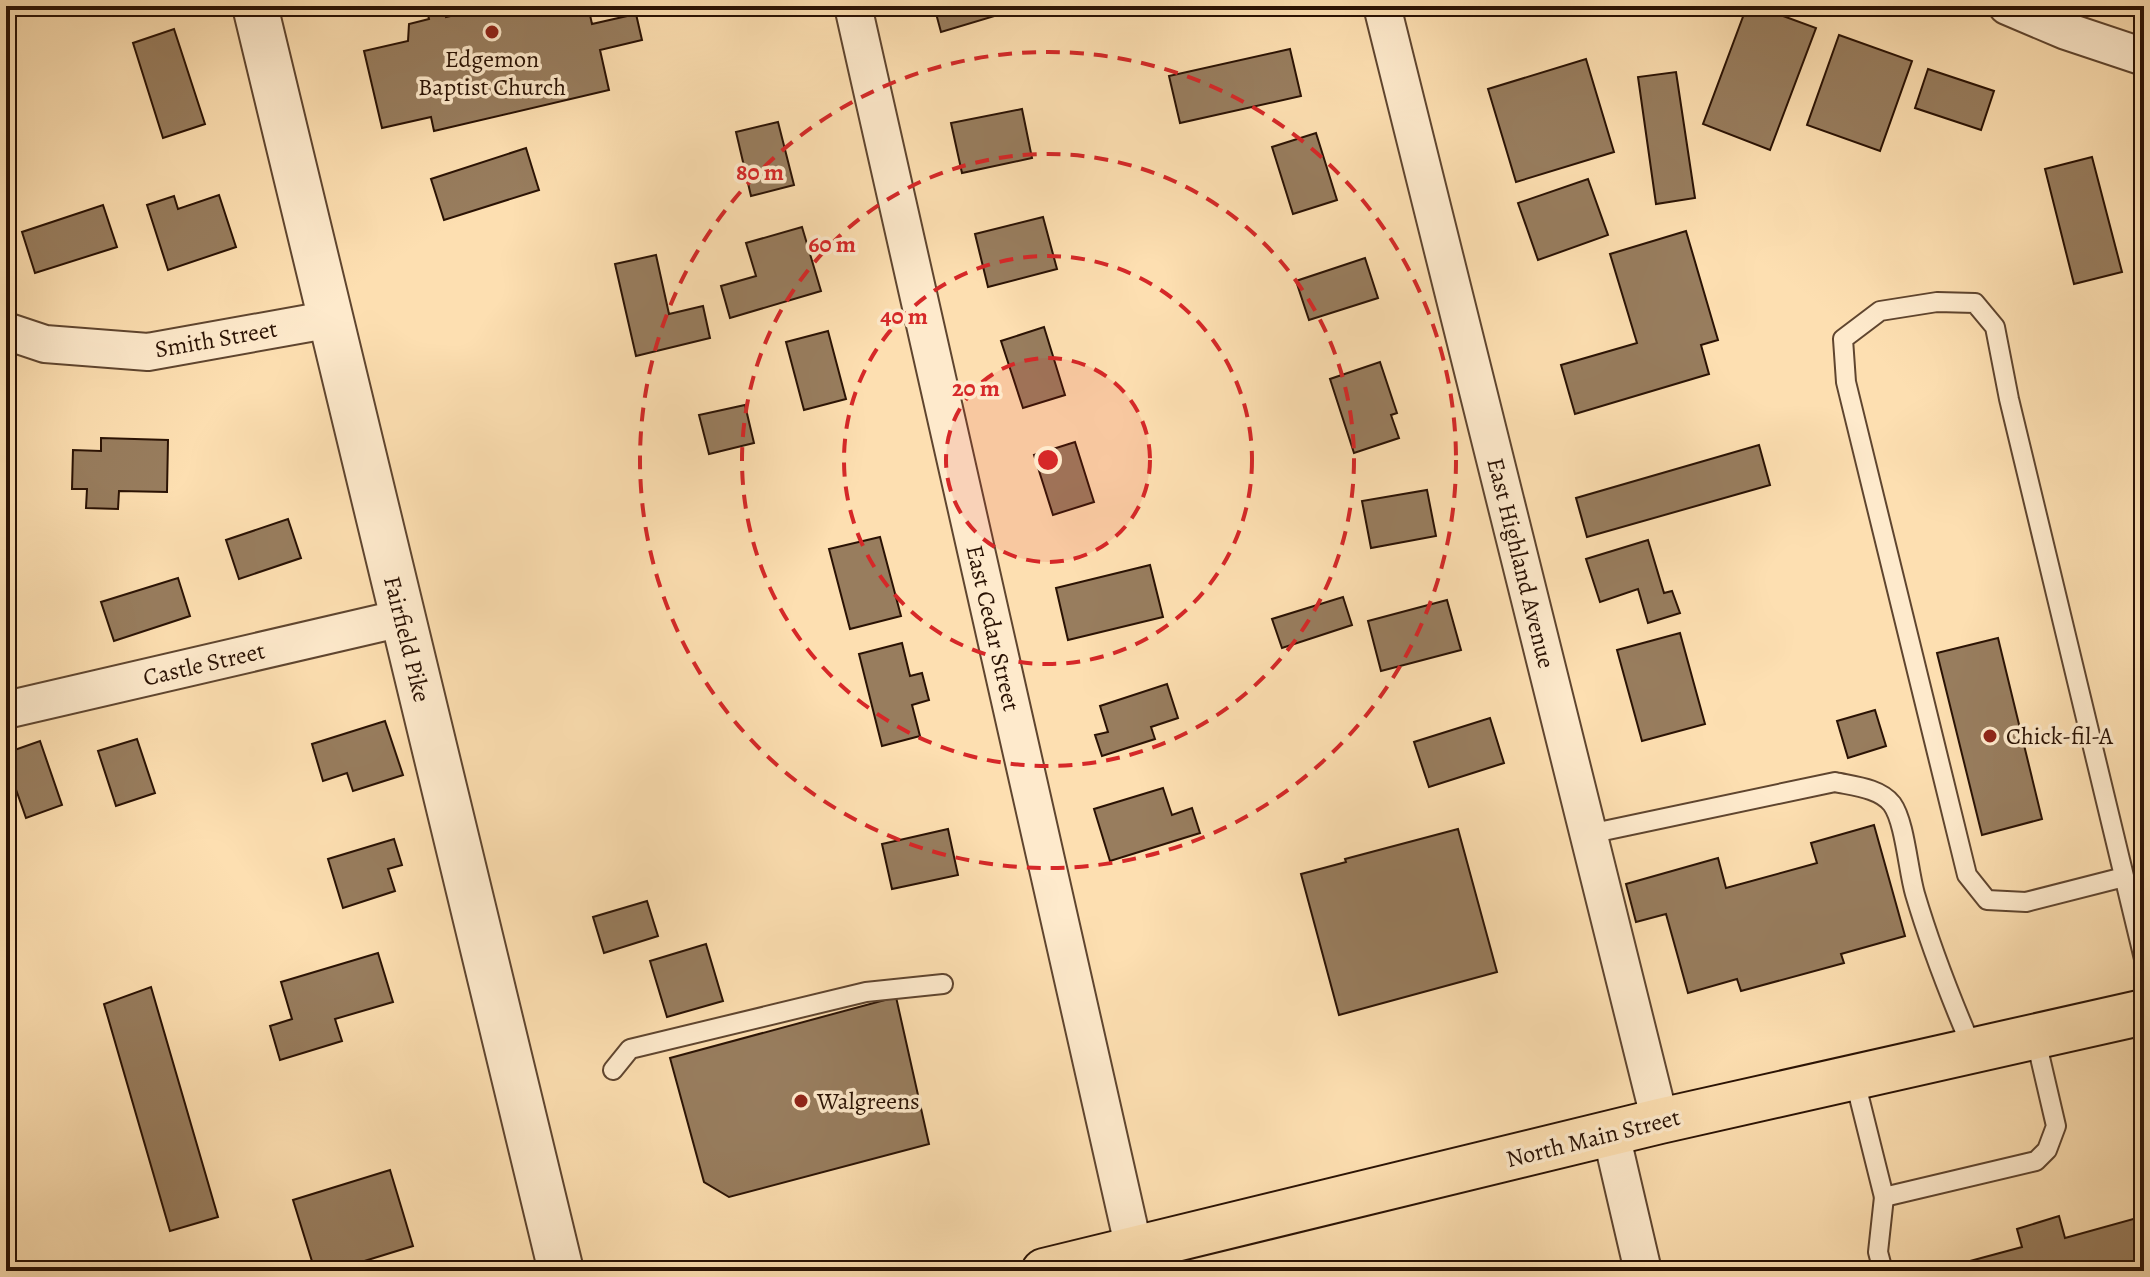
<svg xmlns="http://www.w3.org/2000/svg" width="2150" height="1277" viewBox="0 0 2150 1277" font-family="Alegreya,serif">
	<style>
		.building { fill: #987d5e; stroke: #2a1204; stroke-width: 2 }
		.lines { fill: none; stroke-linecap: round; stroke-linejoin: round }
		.service-casing { stroke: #5f452f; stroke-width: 22 }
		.minor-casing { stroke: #5f452f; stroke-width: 40 }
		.tertiary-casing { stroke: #5f452f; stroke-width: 48 }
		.primary-casing { stroke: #2a1204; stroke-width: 48 }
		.service { stroke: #feeacc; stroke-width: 18 }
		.minor { stroke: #feeacc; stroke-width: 36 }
		.tertiary { stroke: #feeacc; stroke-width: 44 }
		.primary { stroke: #fddfb1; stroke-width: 44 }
		.ring { fill: none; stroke: #d62828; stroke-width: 4; stroke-dasharray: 14 10 }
		.poi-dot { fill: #8f2418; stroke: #feeacc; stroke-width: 3 }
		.labels { text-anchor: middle; stroke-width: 7; stroke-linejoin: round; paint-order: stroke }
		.poi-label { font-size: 24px; fill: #2a1204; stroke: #feeacc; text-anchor: start }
		.street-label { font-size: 24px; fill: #2a1204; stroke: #feeacc }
		.centre { fill: #d62828; stroke: #feeacc; stroke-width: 4 }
		.ring-label { font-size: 24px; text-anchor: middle; font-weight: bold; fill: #d62828; stroke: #feeacc; stroke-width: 7; stroke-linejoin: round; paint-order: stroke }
	</style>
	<rect width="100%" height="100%" fill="#fddfb1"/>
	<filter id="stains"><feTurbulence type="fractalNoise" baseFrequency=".0025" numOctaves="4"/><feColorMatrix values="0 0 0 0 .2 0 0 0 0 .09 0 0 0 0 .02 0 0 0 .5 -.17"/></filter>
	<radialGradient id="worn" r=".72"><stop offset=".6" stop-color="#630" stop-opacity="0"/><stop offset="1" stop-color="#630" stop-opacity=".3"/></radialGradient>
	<g class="building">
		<polygon points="426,6 443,6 446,17 495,6 588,6 592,24 636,14 642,40 600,50 609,90 434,131 431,117 382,128 364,51 408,41 409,24 429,19"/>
		<polygon points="934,6 1028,6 941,32"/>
		<polygon points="1747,6 1756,6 1816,28 1770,150 1703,124"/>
		<polygon points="174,29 205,124 163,138 133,43"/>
		<polygon points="1839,35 1912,61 1880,151 1807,125"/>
		<polygon points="1290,49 1301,96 1180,123 1169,76"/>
		<polygon points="1586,59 1614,152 1516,182 1488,89"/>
		<polygon points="1928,69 1994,91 1981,130 1915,108"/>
		<polygon points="1676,72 1695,198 1656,204 1638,77"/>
		<polygon points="1022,109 1032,158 962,173 951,123"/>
		<polygon points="778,122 794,185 751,196 736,132"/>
		<polygon points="1316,133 1337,200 1293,214 1272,147"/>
		<polygon points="526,148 539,190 444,220 431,179"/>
		<polygon points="2092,157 2122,272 2074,284 2045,169"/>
		<polygon points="2144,174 2144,206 2136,177"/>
		<polygon points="1588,179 1608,235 1538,260 1518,203"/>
		<polygon points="219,195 236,247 168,270 147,205 174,196 178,209"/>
		<polygon points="103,205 117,247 35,273 22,232"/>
		<polygon points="1043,217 1057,269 988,287 975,234"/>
		<polygon points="802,227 821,291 730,318 721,286 756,276 746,243"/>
		<polygon points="1686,231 1718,340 1701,345 1709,374 1575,414 1561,365 1637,343 1610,254"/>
		<polygon points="656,255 669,314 703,306 710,338 636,356 615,264"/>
		<polygon points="1365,258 1378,298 1309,320 1296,281"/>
		<polygon points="1044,327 1065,395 1023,408 1001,341"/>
		<polygon points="828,331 846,399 804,410 786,342"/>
		<polygon points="1380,362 1397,413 1391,415 1399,438 1354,453 1330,379"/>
		<polygon points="745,405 754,443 709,454 699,415"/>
		<polygon points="101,438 168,440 167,492 119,491 118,509 86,508 87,489 72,489 73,450 101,451"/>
		<polygon points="1075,442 1094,502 1053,515 1034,455"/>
		<polygon points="1759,445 1770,485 1587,537 1576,498"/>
		<polygon points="1427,490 1436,536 1371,548 1362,501"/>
		<polygon points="288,519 301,558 239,579 226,540"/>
		<polygon points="880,537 901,616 850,629 829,549"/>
		<polygon points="1648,540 1664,593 1672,591 1680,613 1648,623 1638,589 1600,602 1586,559"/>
		<polygon points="1150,565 1163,617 1068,640 1056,588"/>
		<polygon points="178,578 190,616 114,641 101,602"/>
		<polygon points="1343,597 1352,625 1282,648 1272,619"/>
		<polygon points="1447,600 1461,650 1381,671 1368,621"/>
		<polygon points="1680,633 1705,724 1642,741 1617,650"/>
		<polygon points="1998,638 2042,819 1982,835 1937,653"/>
		<polygon points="902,643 910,676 922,673 929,700 912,705 920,736 882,746 859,654"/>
		<polygon points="1167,684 1178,718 1151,727 1155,739 1102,756 1095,735 1108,732 1100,706"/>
		<polygon points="1875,710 1886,746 1848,758 1837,721"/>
		<polygon points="1490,718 1504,763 1429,787 1414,742"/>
		<polygon points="385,721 403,775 353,791 347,773 323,781 312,744"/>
		<polygon points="137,739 155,793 116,806 98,751"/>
		<polygon points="40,741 62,805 26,818 6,761 6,753"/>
		<polygon points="1163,788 1172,815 1192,808 1200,833 1110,861 1094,809"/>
		<polygon points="1874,825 1905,936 1841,954 1844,963 1741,991 1737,979 1688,993 1666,914 1636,922 1626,884 1718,858 1726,888 1817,863 1811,843"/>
		<polygon points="948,829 958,875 892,889 882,844"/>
		<polygon points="1458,829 1497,972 1339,1015 1301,874 1346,862 1345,859"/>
		<polygon points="394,839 402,865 388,869 395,891 343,908 328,859"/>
		<polygon points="647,901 658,936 604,953 593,917"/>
		<polygon points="706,944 723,1001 667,1017 650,961"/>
		<polygon points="378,953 393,1002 335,1019 342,1041 280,1060 270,1026 292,1019 281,982"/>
		<polygon points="151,987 218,1217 170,1231 104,1004"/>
		<polygon points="896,997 929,1144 729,1197 704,1182 670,1058"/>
		<polygon points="390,1170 413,1246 332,1271 315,1271 293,1200"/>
		<polygon points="2059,1216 2065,1238 2144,1216 2144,1271 1972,1271 1970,1261 2022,1247 2017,1229"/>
	</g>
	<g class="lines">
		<g class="service-casing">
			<g id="service">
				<path d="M1589 834 1835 782C1853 786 1880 788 1892 804 1905 822 1908 870 1915 894 1931 948 1951 999 1973 1050"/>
				<polyline points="2124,877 2026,902 1987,900 1967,875 1846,382 1843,339 1880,311 1937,302 1975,303 1995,327 2009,399 2144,959"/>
				<polyline points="613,1070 630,1049 866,992 943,984"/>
				<polyline points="1854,1077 1884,1197 2036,1161 2047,1150 2056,1126 2035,1036"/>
				<polyline points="1883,1271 1878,1252 1884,1197"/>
			</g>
		</g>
		<g class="minor-casing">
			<g id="minor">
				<polyline points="853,6 1134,1249"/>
				<polyline points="1382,6 1660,1121"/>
				<polyline points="2007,6 2066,31 2144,57"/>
				<polyline points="6,331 45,344 148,352 332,319"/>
				<polyline points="6,710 402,618"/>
				<polyline points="1611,1134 1643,1271"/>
			</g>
		</g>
		<g class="tertiary-casing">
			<polyline id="tertiary" points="255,6 561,1271"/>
		</g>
		<g class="primary-casing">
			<polyline id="primary" points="1044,1271 1660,1121 2144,1012"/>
		</g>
		<use href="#service" class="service"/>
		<use href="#minor" class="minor"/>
		<use href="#tertiary" class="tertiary"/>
		<use href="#primary" class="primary"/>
	</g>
	<circle cx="1048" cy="460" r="102" fill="#d62828" fill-opacity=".12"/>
	<g class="ring">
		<circle cx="1048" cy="460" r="102"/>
		<circle cx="1048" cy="460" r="204"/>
		<circle cx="1048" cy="460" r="306"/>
		<circle cx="1048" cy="460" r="408"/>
	</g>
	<g class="poi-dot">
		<circle cx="492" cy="32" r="8"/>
		<circle cx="1990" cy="736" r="8"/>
		<circle cx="801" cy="1101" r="8"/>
	</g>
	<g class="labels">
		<g class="poi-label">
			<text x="492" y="67" text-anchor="middle">Edgemon<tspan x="492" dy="28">Baptist Church</tspan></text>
			<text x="2006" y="744">Chick-fil-A</text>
			<text x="817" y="1109">Walgreens</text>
		</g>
		<g class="street-label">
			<text transform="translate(216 339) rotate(-10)" y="8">Smith Street</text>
			<text transform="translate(1521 563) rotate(76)" y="8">East Highland Avenue</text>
			<text transform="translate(993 628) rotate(77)" y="8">East Cedar Street</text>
			<text transform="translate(407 639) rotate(76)" y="8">Fairfield Pike</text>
			<text transform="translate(204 664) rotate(-13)" y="8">Castle Street</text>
			<text transform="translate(1593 1138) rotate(-14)" y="8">North Main Street</text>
		</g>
	</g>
	<circle cx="1048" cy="460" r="12" class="centre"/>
	<g class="ring-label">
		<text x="760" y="180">80 m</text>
		<text x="832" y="252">60 m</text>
		<text x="904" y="324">40 m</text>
		<text x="976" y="396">20 m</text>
	</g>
	<rect width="2150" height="1277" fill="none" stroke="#fddfb1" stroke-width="32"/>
	<rect x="8" y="8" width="2134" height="1261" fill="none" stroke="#2a1204" stroke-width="4"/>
	<rect x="16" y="16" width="2118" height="1245" fill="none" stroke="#2a1204" stroke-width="2"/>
	<rect width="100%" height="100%" filter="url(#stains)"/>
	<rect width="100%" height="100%" fill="url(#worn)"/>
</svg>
